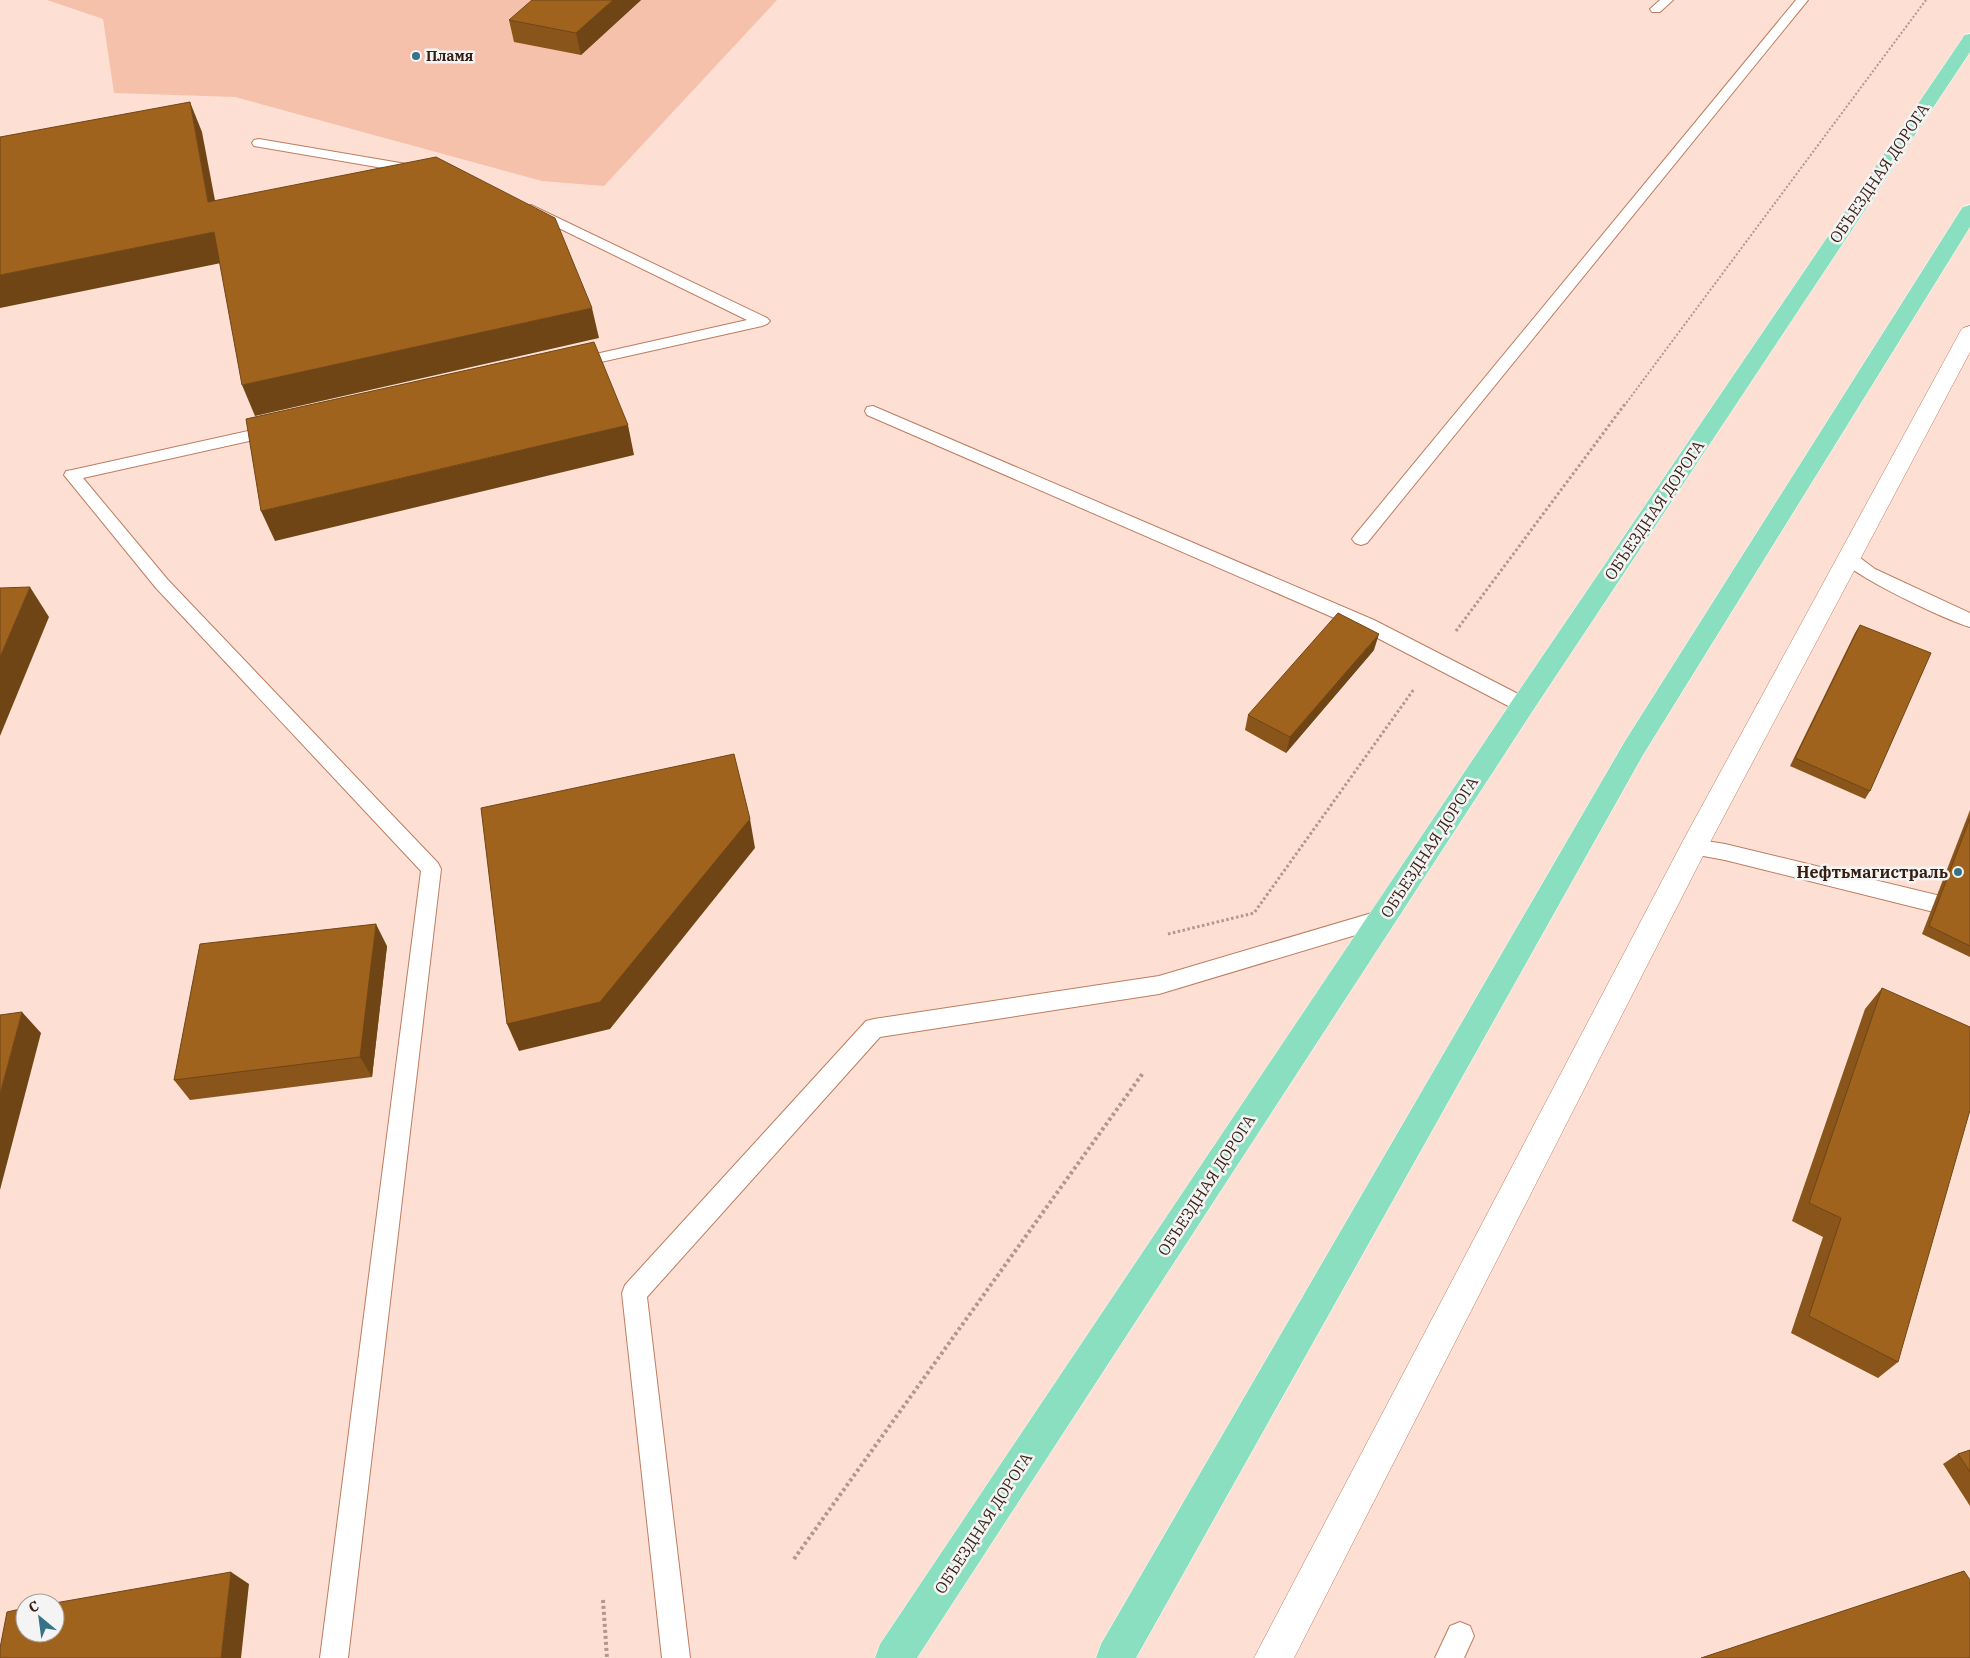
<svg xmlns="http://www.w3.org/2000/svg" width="1970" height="1658" viewBox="0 0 1970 1658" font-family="'IBM Plex Serif',serif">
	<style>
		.green { fill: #f6c1ab }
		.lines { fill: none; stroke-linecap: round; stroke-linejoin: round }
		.lane-casing { stroke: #bd7c60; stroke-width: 2 }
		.secondary-casing { stroke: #bd7c60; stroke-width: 1 }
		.primary-casing { stroke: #fff; stroke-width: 1 }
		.path-far2 { stroke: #b3978a; stroke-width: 2; stroke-dasharray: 2 2; stroke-linecap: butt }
		.path-far1 { stroke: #b3978a; stroke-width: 3; stroke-dasharray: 2.5 2.5; stroke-linecap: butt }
		.path { stroke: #b3978a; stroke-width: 4; stroke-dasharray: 3 3; stroke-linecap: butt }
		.lane { fill: #fff; fill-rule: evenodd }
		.secondary { fill: #fff; fill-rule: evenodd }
		.primary { fill: #89dfbf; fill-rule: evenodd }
		.wall { fill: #8a551a }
		.shaded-wall { fill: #704515 }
		.building { fill: #a0631e; stroke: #704515 }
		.poi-dot { fill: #367389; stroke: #f4f4f4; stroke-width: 2 }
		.labels { text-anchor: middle; stroke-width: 5; stroke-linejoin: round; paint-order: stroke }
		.far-poi-label { font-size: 14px; font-weight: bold; fill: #371d11; stroke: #f4f4f4; text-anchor: start }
		.street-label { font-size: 16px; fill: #371d11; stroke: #f4f4f4 }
		.poi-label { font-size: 16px; font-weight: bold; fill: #371d11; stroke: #f4f4f4; text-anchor: end }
	</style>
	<rect width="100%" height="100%" fill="#fde0d3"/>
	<polygon class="green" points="47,0 777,0 604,186 542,181 235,97 114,93 103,19"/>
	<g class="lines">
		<g class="lane-casing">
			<g id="lane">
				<polygon points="1660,0 1673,0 1660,12 1652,12 1650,9"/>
				<polygon points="1796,0 1808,0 1367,543 1361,545 1355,543 1352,539 1355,535"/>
				<polygon points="259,139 418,166 425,170 418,174 254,146 252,143 254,140"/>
				<polygon points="531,205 767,318 770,321 767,324 762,326 574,368 569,366 566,363 569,360 747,320 526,212 524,209 526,206"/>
				<polygon points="873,406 1374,620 1530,700 1532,705 1530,710 1523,712 1516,710 1362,630 867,415 865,411 867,407"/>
				<polygon points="275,425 281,426 283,430 281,434 83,478 168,580 438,863 441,869 348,1658 320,1658 421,871 156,588 64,475 66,471 72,470"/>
				<path d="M1849 552 1855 554 1875 569 1970 613V627C1948 621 1850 575 1840 558L1843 554Z"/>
				<polygon points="1694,839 1725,844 1970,903 1970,921 1725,860 1687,853 1684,847 1687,841"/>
				<polygon points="1382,910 1389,913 1392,919 1389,925 1159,994 880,1037 647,1297 690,1658 662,1658 622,1293 625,1285 866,1021 874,1019 1159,976"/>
				<polygon points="1460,1622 1470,1626 1474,1636 1464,1658 1435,1658 1450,1626"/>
			</g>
		</g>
		<g class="secondary-casing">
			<polygon id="secondary" points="1970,326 1970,352 1706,850 1294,1658 1254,1658 1684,839 1960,332 1963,328"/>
		</g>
		<g class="primary-casing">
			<g id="primary">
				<polygon points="1970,34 1970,52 1532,712 917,1658 875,1658 880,1644 1514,698 1962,39 1964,35"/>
				<polygon points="1970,205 1970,227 1643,755 1136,1658 1096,1658 1101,1644 1625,741 1960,211 1963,207"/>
			</g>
		</g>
		<polyline class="path-far2" points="1624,406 1926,0"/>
		<g class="path-far1">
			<polyline points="1456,631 1625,404"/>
			<polyline points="1168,934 1254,913 1414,689"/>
		</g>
		<g class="path">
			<polyline points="794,1559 1143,1073"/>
			<polyline points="603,1600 607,1658"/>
		</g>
		<use href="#lane" class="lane"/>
		<use href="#secondary" class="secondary"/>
		<use href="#primary" class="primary"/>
	</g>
	<g class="wall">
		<polygon points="641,0 581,55 514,42 509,20"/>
		<polygon points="1860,625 1870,791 1865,799 1790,766 1855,633"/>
		<polygon points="1374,650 1286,753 1245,730 1248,715"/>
		<polygon points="1970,810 1970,957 1922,934"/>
		<polygon points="387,946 372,1077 190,1100 174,1080"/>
		<polygon points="1882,988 1898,1362 1878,1378 1791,1333 1823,1237 1792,1221 1865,1009"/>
		<polygon points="1970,1450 1970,1506 1943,1464 1958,1454"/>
	</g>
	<g class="shaded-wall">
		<polygon points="613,0 641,0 581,55 576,33"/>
		<polygon points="190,102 202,132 221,232 208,202"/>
		<polygon points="214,232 226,262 0,308 0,275"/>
		<polygon points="592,308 599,338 255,416 242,385"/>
		<polygon points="628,425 634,455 275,541 261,511"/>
		<polygon points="30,587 49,617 0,736 0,657"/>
		<polygon points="1379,634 1374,650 1286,753 1290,737"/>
		<polygon points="750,819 755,848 610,1029 519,1051 507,1024"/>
		<polygon points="376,924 387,946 372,1077 360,1057"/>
		<polygon points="22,1012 41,1033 0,1190 0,1094"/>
		<polygon points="231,1572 249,1584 241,1658 221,1658"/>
	</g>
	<g class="building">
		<polygon points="532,0 613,0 576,33 509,20"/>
		<polygon points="190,102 208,202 436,157 555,218 592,308 242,385 214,232 0,275 0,137"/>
		<polygon points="594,342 628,425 261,511 246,419"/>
		<polygon points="30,587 0,657 0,588"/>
		<polygon points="1338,613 1379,634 1290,737 1248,715"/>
		<polygon points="1860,625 1931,653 1870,791 1795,758"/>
		<polygon points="734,754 750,819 600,1002 507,1024 481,808"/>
		<polygon points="1970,818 1970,946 1929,926"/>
		<polygon points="376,924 360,1057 174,1080 200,944"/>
		<polygon points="1882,988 1970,1027 1970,1110 1898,1362 1809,1316 1841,1218 1809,1203"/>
		<polygon points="22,1012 0,1094 0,1015"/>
		<polygon points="1970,1450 1970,1472 1958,1454"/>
		<polygon points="1964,1571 1970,1580 1970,1658 1701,1658"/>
		<polygon points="231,1572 221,1658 0,1658 0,1648 7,1612 25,1608 25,1633 55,1633 55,1603"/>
	</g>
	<g class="poi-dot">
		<circle cx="416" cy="56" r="5"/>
		<circle cx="1958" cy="872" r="5"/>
	</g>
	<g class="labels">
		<g class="far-poi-label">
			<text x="426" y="61">Пламя</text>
		</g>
		<g class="street-label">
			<text transform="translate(1879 173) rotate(-56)" y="6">ОБЪЕЗДНАЯ ДОРОГА</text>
			<text transform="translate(1654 510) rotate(-56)" y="6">ОБЪЕЗДНАЯ ДОРОГА</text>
			<text transform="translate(1429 847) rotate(-57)" y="6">ОБЪЕЗДНАЯ ДОРОГА</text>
			<text transform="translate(1206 1185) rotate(-57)" y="6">ОБЪЕЗДНАЯ ДОРОГА</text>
			<text transform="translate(983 1523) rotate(-57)" y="6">ОБЪЕЗДНАЯ ДОРОГА</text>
		</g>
		<g class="poi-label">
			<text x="1948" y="878">Нефтьмагистраль</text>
		</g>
	</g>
	<g transform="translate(40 1618) rotate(331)"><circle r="24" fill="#f4f4f4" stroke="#a89e99"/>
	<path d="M0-4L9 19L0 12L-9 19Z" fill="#367389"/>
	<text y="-8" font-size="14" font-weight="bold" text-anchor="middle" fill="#371d11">С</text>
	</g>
</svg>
